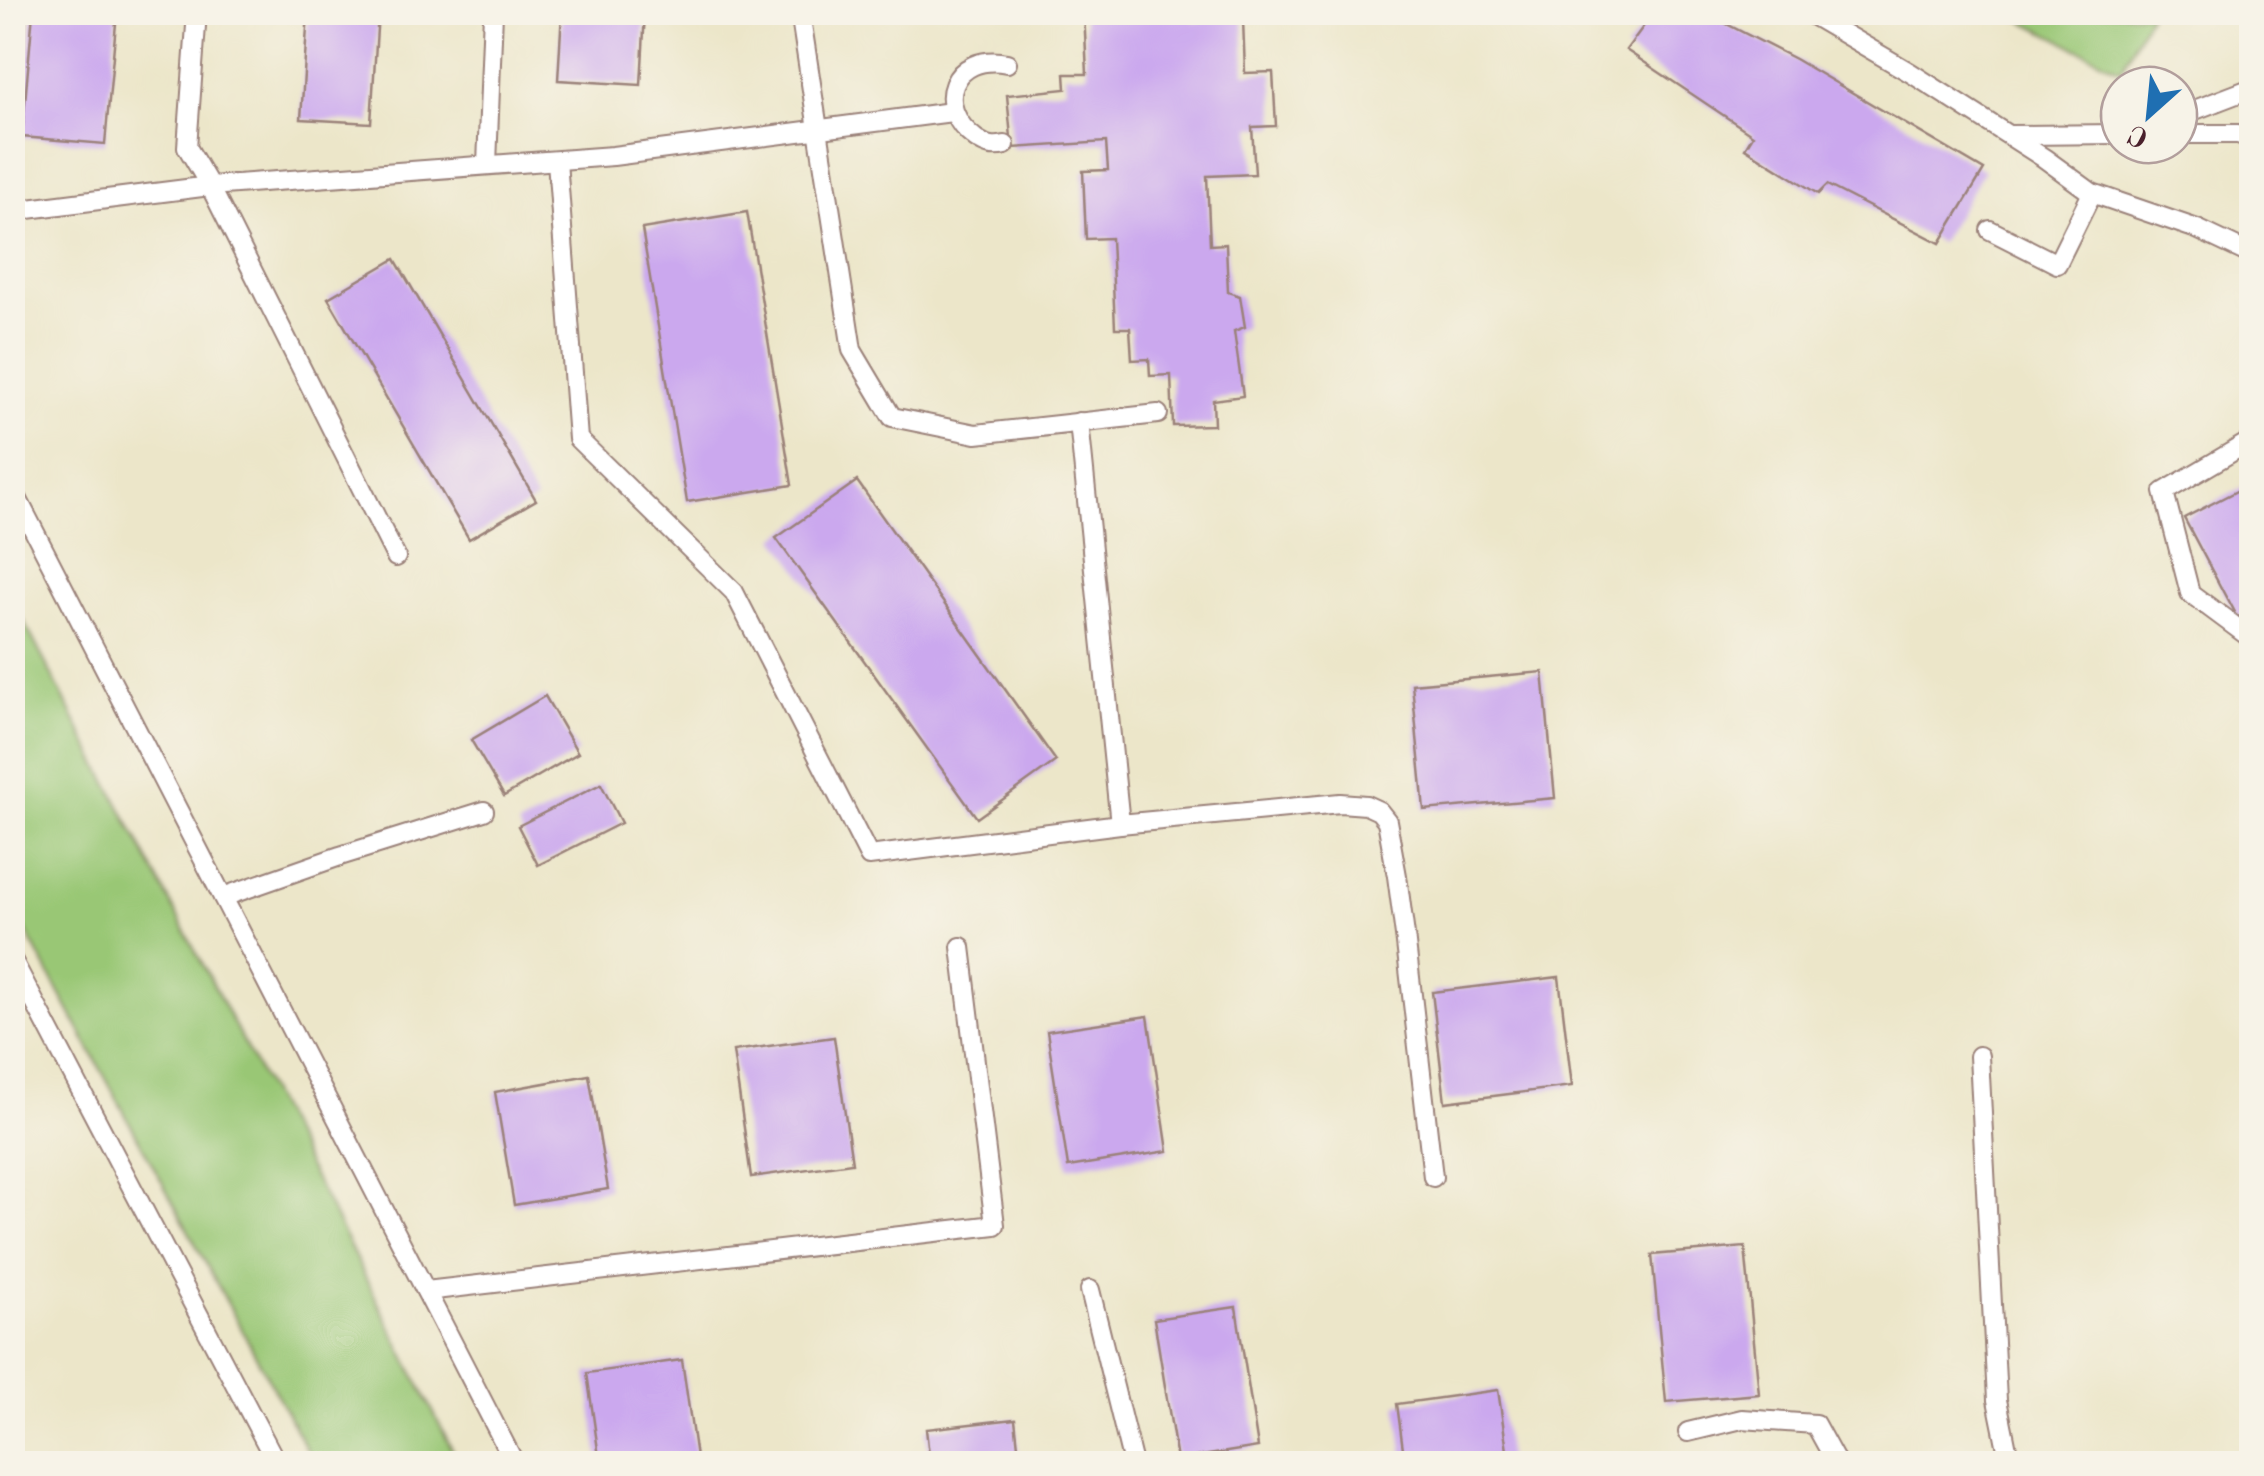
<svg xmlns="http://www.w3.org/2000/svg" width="2264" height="1476" viewBox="0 0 2264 1476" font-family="'Old Standard TT',serif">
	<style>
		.green { fill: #99c775; stroke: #727350; stroke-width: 2.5 }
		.building { fill: #cba8ee }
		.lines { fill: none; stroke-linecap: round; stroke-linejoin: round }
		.service-casing { stroke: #9b827a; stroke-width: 22 }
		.service { stroke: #fff; stroke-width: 18 }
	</style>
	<rect width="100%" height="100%" fill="#f7f3e8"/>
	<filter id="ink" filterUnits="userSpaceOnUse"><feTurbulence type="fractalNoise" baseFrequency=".01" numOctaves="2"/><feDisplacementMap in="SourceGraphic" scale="20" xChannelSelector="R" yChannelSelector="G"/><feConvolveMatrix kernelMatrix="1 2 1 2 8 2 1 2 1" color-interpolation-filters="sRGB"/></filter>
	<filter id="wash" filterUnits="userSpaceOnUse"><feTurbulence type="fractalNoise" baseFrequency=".0048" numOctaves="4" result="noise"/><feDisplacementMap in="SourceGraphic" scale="40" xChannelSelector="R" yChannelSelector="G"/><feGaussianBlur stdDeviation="2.25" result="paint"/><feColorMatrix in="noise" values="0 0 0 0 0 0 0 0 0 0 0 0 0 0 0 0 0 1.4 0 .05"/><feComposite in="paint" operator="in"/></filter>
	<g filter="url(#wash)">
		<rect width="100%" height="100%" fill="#ece6c9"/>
		<g class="green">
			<polygon points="2007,13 2150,13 2121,70"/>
			<polygon points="13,601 348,1243 459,1463 314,1463 13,907"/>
		</g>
		<g id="blocks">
			<g class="building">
				<polygon points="33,12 117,12 105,144 22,137"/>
				<polygon points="308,12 378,12 371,123 301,119"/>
				<polygon points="562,12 645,12 641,85 558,80"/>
				<polygon points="1084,12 1193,12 1194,22 1243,19 1245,73 1273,72 1276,126 1252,127 1255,174 1207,176 1210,245 1226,244 1228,292 1240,296 1245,327 1234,331 1243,396 1213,400 1214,425 1173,426 1171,375 1150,376 1149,359 1132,360 1130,328 1115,328 1111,238 1086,239 1083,171 1108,170 1106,142 1012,148 1007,95 1066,89 1065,74 1087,74"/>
				<polygon points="1654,12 1703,12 1795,59 1984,170 1940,243 1827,185 1818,194 1745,148 1753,135 1626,50"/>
				<polygon points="747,212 792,485 687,502 642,229"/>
				<polygon points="395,259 536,500 469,539 328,298"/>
				<polygon points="857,481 1056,761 977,818 776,538"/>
				<polygon points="2252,483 2252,620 2236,616 2184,518"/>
				<polygon points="1543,672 1555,798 1424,810 1412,684"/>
				<polygon points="545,696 578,753 504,796 471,740"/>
				<polygon points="601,784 621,823 538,865 518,826"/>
				<polygon points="1559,977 1572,1086 1445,1102 1432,992"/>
				<polygon points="1148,1016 1168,1151 1068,1167 1047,1031"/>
				<polygon points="834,1037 852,1163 751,1177 733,1051"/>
				<polygon points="589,1075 608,1189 514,1205 495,1092"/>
				<polygon points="1745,1247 1759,1394 1666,1402 1652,1255"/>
				<polygon points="1236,1307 1258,1447 1177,1460 1154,1319"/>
				<polygon points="682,1360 697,1464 600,1464 587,1373"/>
				<polygon points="1498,1390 1509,1464 1405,1464 1397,1404"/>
				<polygon points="1015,1419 1020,1464 930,1464 926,1429"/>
			</g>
		</g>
	</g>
	<g filter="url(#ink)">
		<use href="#blocks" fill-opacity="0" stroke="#9b827a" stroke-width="2.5"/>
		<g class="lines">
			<g class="service-casing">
				<g id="service">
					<polyline points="197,12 187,147 210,186 396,557"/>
					<polyline points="800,12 852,350 892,417 976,434 1158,414"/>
					<polyline points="1807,12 1911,73 2044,158 2092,193 2197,229 2252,255"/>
					<polyline points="2179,116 2252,88"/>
					<polyline points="2179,134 2238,134 2252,139"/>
					<polyline points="2010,135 2119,134"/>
					<path d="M1005 145C993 148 986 146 976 139 931 106 953 52 1007 63"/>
					<polyline points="557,161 578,439 734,592 869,856 1120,824 1340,803 1366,805 1379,811 1387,821 1397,876 1406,943 1433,1177"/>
					<polyline points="487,164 493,12"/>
					<polyline points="12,211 210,186 613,156 952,112"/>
					<polyline points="1990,230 2057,264 2092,193"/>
					<polyline points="1079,422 1120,824"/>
					<polyline points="2252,440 2164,492 2190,593 2252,639"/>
					<polyline points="12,488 515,1464"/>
					<polyline points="223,897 340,856 484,811"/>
					<polyline points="12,959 277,1464"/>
					<polyline points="1979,1056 1997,1400 2010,1464"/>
					<polyline points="1090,1290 1133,1464"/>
					<polyline points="426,1291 995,1225 961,947"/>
					<polyline points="1688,1432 1742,1419 1815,1424 1837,1464"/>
				</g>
			</g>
			<use href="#service" class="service"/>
		</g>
	</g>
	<rect width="2264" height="1476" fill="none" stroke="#f7f3e8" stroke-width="50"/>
	<g transform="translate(2149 115) rotate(207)"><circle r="48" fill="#f7f3e8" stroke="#b29e9c" stroke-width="2.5"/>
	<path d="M0-8L18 38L0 25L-18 38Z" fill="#1f6fb2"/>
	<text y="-15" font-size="28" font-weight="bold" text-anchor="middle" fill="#4a1f2b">С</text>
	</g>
</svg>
